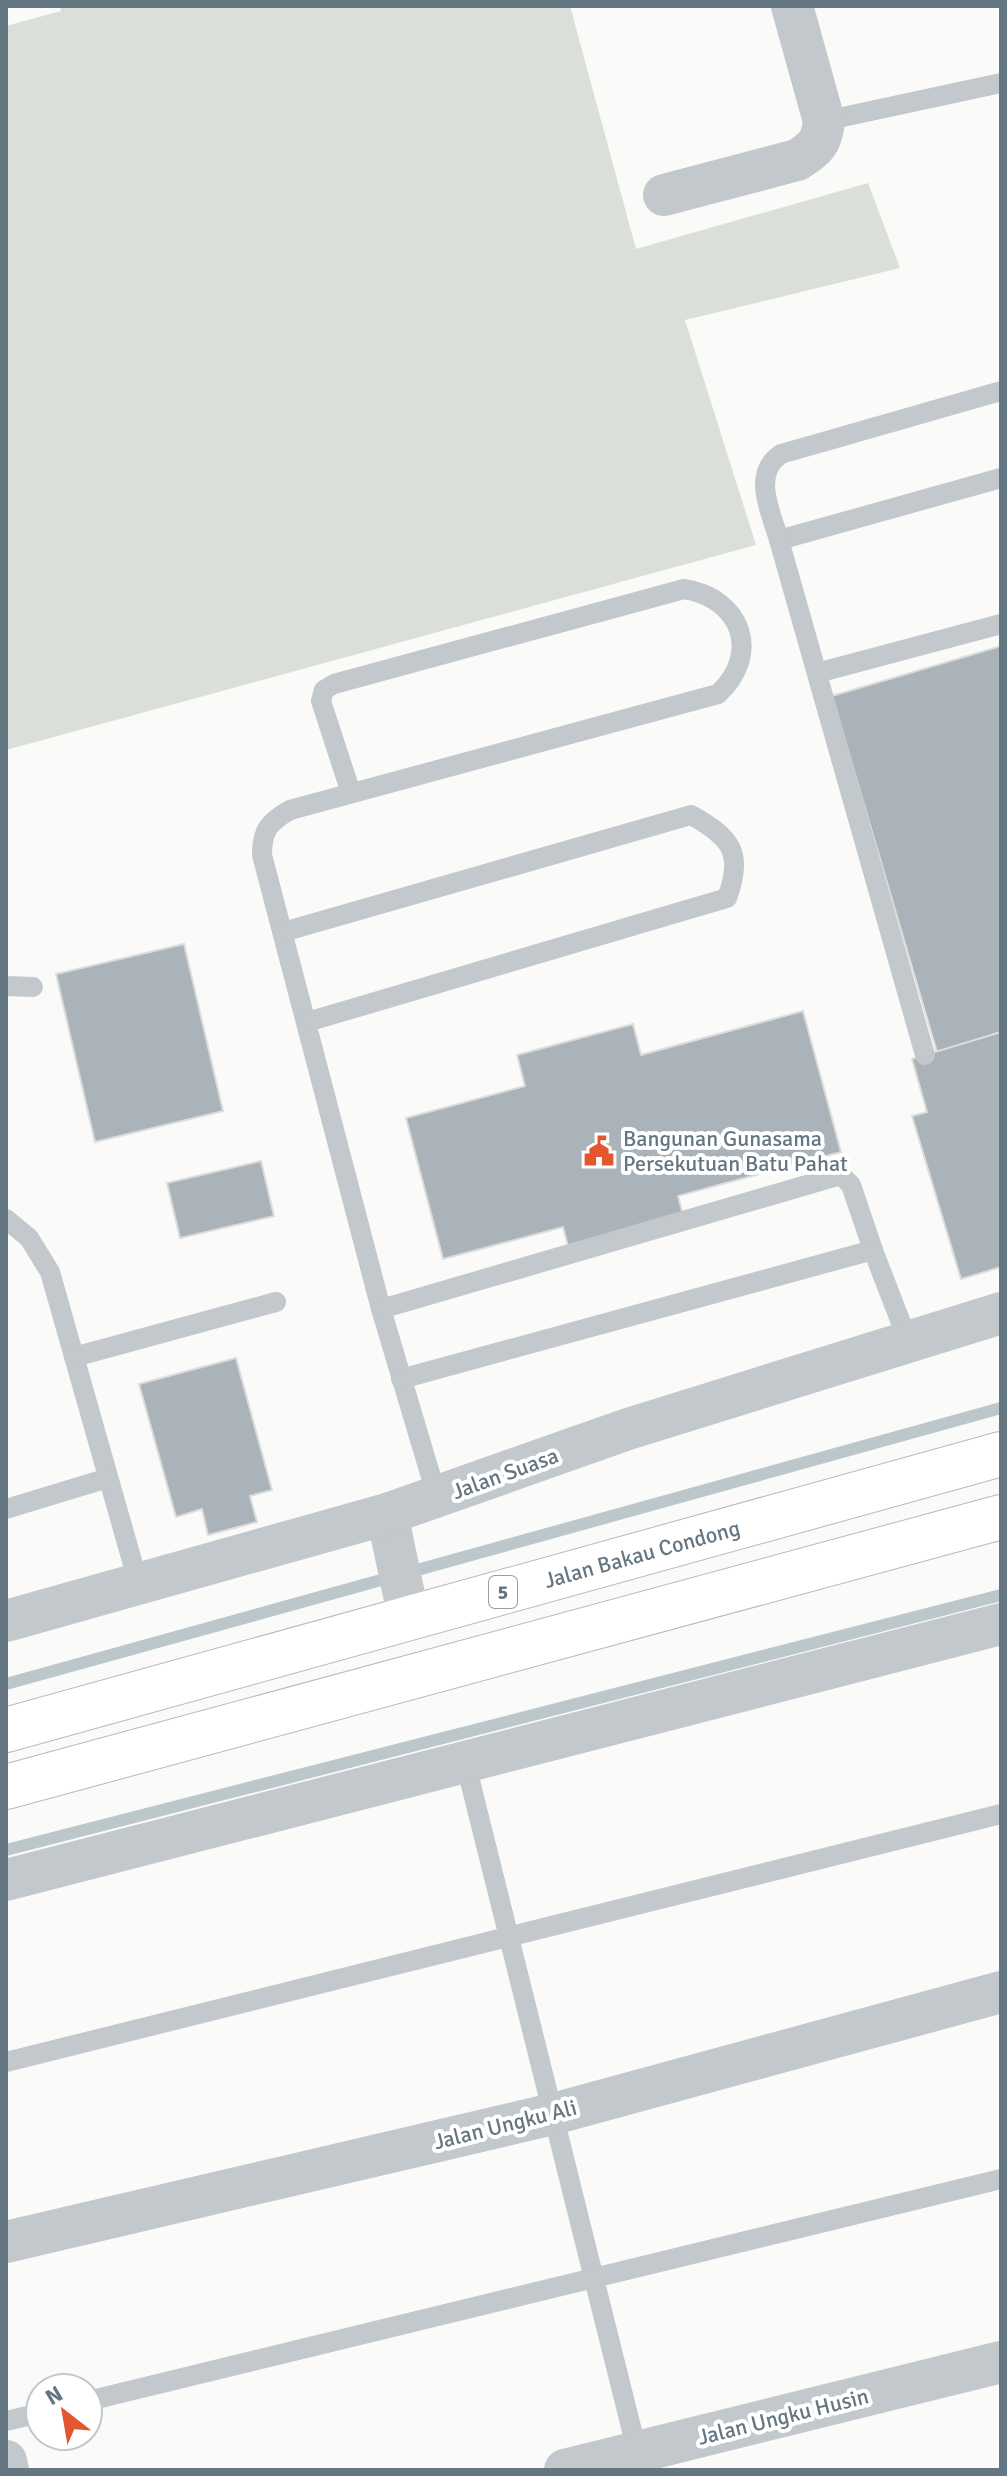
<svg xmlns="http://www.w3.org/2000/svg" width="1007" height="2476" viewBox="0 0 1007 2476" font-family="Signika,sans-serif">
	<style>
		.green { fill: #dadfd7 }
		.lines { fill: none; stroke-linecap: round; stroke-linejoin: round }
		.stream { stroke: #bbc7cb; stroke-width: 12 }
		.building { fill: #aab3b9; stroke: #dcdcda; stroke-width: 2 }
		.primary-casing { stroke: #b5babe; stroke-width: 46 }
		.lane { stroke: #c3c8cc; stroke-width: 20 }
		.street { stroke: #c3c8cc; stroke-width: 42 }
		.primary { stroke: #fff; stroke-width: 44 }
		.labels { text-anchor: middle; stroke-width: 8; stroke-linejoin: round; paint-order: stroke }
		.shield { fill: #fff; stroke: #939fa8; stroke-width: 2 }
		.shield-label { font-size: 20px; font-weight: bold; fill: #657683 }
		.poi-label { font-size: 22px; fill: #657683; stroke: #fff; text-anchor: start }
		.street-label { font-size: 22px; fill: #657683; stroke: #fff }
	</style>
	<rect width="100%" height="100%" fill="#fafaf8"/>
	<polygon class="green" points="60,6 570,6 636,249 868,183 900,268 685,320 756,545 6,750 6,26 61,11"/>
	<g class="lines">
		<g class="stream">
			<polyline points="6,1684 1001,1408"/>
			<polyline points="6,1850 1001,1595"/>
		</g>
	</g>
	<g class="building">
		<polygon points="1001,646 1001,1032 937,1052 832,696"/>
		<polygon points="184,944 223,1111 95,1142 56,974"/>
		<polygon points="803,1011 841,1152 678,1196 684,1219 569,1250 563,1227 443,1259 406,1118 525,1086 517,1055 633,1024 641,1055"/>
		<polygon points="1001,1032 1001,1267 961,1279 912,1116 927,1112 912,1059"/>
		<polygon points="261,1161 274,1216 180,1238 167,1183"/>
		<polygon points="236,1358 272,1490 250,1496 257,1522 208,1535 202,1509 176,1517 139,1384"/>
	</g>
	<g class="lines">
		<g class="primary-casing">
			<g id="primary">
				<path id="s1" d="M6 1730 1001 1454"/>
				<polyline points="6,1787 1001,1517"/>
			</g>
		</g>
		<g class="lane">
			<polyline points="824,121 1001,83"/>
			<polyline points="779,540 1001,478"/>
			<polyline points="817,673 1001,624"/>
			<path d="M351 793 321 701 324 690 334 684 684 589C741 598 762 653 718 694L290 810C269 822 262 830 262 855L381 1309 437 1497"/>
			<path d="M283 932 691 815C731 837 744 853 727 898L307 1022"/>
			<polyline points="6,986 33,987"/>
			<path d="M925 1055 779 540C771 512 751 474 781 454L1001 391"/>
			<polyline points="6,1219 29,1238 50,1272 138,1582"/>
			<polyline points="381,1309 841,1175 851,1185 873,1250"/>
			<polyline points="74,1357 276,1302"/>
			<polyline points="401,1379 873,1250 908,1341"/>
			<polyline points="6,1509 108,1478"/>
			<polyline points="466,1765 638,2455"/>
			<polyline points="6,2062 1001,1814"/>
			<polyline points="88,2401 1001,2179"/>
			<polyline points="6,2421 40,2413"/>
		</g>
		<g class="street">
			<path d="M664 195 797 160C815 149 822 143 824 121L792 6"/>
			<polyline points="387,1514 409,1618"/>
			<polyline points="6,1621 387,1514 628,1429 1001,1313"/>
			<polyline points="6,1880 1001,1624"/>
			<polyline points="6,2242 553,2114 1001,1992"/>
			<polyline points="6,2461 8,2470"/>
			<polyline points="565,2470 1001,2362"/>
		</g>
		<use href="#primary" class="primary"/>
	</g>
	<defs>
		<g id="civic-bare" transform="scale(2.4)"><path d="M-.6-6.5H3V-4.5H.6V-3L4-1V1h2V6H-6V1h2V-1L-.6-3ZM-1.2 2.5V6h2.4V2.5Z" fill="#e4572e" stroke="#fff" stroke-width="2.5" paint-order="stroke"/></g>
	</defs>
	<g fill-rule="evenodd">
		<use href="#civic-bare" x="599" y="1151"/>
	</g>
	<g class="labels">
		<rect class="shield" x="489" y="1576" width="28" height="32" rx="6"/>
		<g class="shield-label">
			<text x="503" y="1599">5</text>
		</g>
		<g class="poi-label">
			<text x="623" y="1146">Bangunan Gunasama<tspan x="623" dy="25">Persekutuan Batu Pahat</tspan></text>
		</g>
		<g class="street-label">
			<text transform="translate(505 1473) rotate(-20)" y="8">Jalan Suasa</text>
			<text dy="8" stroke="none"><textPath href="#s1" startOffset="660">Jalan Bakau Condong</textPath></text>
			<text transform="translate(505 2124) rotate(-14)" y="8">Jalan Ungku Ali</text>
			<text transform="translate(783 2416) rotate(-14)" y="8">Jalan Ungku Husin</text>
		</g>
	</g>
	<rect width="1007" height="2476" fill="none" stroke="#657683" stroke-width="16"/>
	<g transform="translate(64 2412) rotate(329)"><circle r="38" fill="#ffffff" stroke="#c1c8cd" stroke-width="2"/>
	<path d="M0-6L14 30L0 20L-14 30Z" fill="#e4572e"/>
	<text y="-12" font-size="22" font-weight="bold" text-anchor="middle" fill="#657683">N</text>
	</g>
</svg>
